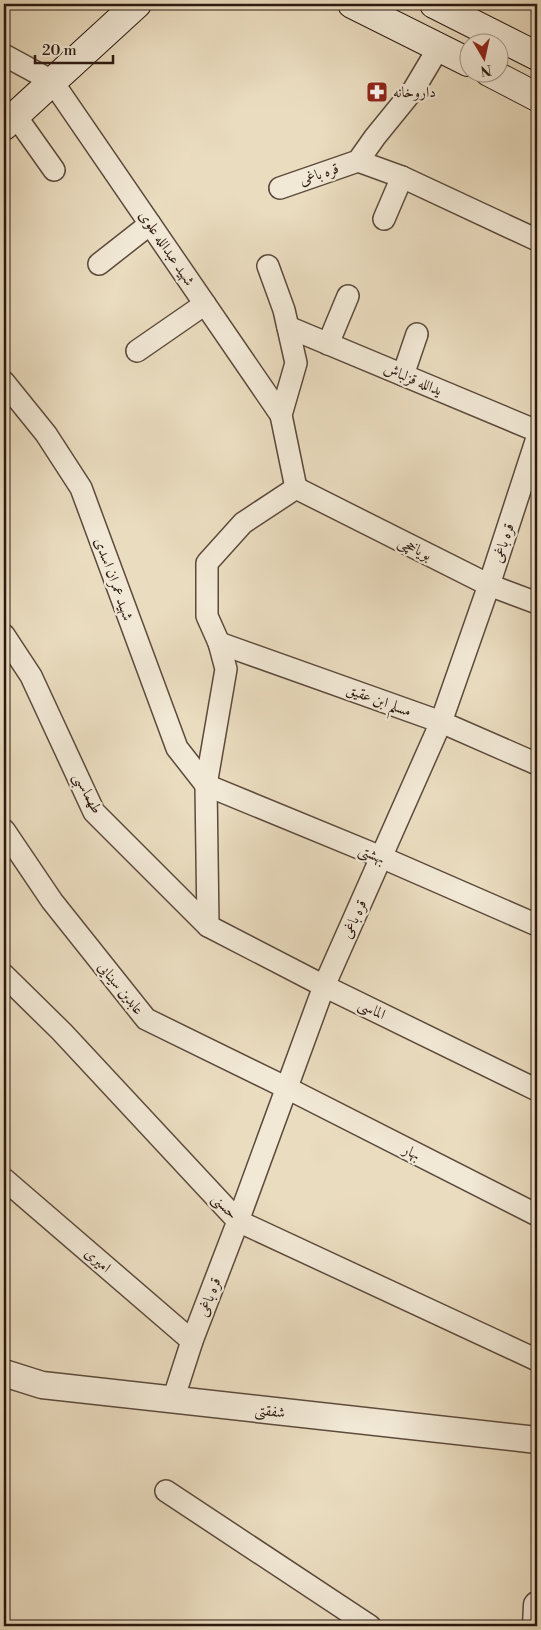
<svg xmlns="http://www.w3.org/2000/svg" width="541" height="1630" viewBox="0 0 541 1630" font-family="'Libre Bodoni',Amiri,serif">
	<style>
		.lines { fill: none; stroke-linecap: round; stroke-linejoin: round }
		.minor-casing { stroke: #5c4a3c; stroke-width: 24 }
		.tertiary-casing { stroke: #5c4a3c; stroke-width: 29 }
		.secondary-casing { stroke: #2c1911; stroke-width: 30 }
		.minor { stroke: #f1e8d5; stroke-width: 21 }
		.tertiary { stroke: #f1e8d5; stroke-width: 26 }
		.secondary { stroke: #f1e8d5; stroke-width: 28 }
		.labels { text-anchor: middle; stroke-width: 4.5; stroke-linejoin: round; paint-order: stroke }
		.poi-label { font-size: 15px; fill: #2c1911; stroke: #f1e8d5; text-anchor: start }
		.street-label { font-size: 15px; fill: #2c1911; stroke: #f1e8d5 }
	</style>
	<rect width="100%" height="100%" fill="#eadcbf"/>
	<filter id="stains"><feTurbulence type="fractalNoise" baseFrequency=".004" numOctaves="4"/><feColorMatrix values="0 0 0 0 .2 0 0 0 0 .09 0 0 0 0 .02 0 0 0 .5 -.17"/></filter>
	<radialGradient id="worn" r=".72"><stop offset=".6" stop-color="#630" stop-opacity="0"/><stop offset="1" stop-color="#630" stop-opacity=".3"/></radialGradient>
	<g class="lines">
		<g class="minor-casing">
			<g id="minor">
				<polyline points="4,55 52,81 281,415"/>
				<polyline points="15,115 54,170"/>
				<polyline points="358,161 402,177 537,240"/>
				<polyline points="280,188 358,161 375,137 414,89 439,47"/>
				<polyline points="384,219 402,177"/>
				<polyline points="99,264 150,224"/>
				<polyline points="268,266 284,310 296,363 281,415 296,488"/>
				<polyline points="288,327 537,431"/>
				<polyline points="328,344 348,296"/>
				<polyline points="137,351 205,304"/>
				<polyline points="403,375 417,334"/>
				<polyline points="4,382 46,434 81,488 177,748 206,785 381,857 537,925"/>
				<polyline points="296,488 489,585 537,603"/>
				<polyline points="4,635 31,676 94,812 208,926 324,986 537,1090"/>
				<polyline points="219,643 441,722 537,764"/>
				<polyline points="4,830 52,901 146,1019 287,1088 537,1215"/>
				<polyline points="208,926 206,785 226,669 219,643 207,616 207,563 243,523 296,488"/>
				<polyline points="4,975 62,1032 238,1221 537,1360"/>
				<polyline points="4,1179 192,1341"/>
				<polyline points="173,1400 192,1341 238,1221 324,986 441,722 489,585 537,438"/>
				<polyline points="166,1491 370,1626"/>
			</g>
		</g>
		<g class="tertiary-casing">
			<g id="tertiary">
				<polyline points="4,1373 42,1385 537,1440"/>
				<polyline points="536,1626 537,1605"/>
			</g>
		</g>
		<g class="secondary-casing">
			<g id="secondary">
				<polyline points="352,4 468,62"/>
				<polyline points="434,4 537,56"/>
				<polyline points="489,72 537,97"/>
				<polyline points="4,126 137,4"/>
			</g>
		</g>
		<use href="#minor" class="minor"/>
		<use href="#tertiary" class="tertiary"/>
		<use href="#secondary" class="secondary"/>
	</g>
	<defs>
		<g id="pharmacy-square" transform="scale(1.125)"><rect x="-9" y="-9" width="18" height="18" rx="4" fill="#8f2418" stroke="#f1e8d5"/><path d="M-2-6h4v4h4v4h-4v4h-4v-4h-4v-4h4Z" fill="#fff"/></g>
	</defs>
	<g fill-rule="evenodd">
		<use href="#pharmacy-square" x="377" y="92"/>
	</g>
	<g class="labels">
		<g class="poi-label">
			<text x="393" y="97">داروخانه</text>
		</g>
		<g class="street-label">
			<text transform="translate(319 174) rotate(-19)" y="5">قره باغی</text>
			<text transform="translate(167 248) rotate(56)" y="5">شهید عبدالله علوی</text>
			<text transform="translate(413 379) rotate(23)" y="5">یدالله قزلباش</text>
			<text transform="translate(503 543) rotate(-72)" y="5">قره باغی</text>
			<text transform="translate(415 548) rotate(27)" y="5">بویاخچی</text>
			<text transform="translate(114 579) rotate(70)" y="5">شهید عمران اسدی</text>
			<text transform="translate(379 700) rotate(20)" y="5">مسلم ابن عقیق</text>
			<text transform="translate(88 793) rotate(62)" y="5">طهماسبی</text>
			<text transform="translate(372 854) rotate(23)" y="5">بهشتی</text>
			<text transform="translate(354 919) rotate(-66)" y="5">قره باغی</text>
			<text transform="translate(121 988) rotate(51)" y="5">عابدین سینایی</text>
			<text transform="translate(372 1009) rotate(26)" y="5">الماسی</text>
			<text transform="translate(412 1152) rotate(27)" y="5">بهار</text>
			<text transform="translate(225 1206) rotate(46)" y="5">حسنی</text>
			<text transform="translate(98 1260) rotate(41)" y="5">امیری</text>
			<text transform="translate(209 1297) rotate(-69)" y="5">قره باغی</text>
			<text transform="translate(270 1411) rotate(6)" y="5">شفقتی</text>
		</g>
	</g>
	<rect width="541" height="1630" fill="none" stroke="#eadcbf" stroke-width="20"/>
	<rect x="5" y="5" width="531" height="1620" fill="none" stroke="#2c1911" stroke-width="2.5"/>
	<rect x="10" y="10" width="521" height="1610" fill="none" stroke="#2c1911"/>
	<g transform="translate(484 58) rotate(171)"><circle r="24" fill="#f1e8d5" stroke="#a29587"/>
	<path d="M0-4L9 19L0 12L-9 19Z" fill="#8f2418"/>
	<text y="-8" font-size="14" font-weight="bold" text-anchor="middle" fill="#2c1911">N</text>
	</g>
	<path d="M35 55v8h78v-8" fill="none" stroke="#2c1911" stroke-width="2.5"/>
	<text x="42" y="55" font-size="15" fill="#2c1911" stroke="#f1e8d5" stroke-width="4" paint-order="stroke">20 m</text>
	<rect width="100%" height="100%" filter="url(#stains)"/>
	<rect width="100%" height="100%" fill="url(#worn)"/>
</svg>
